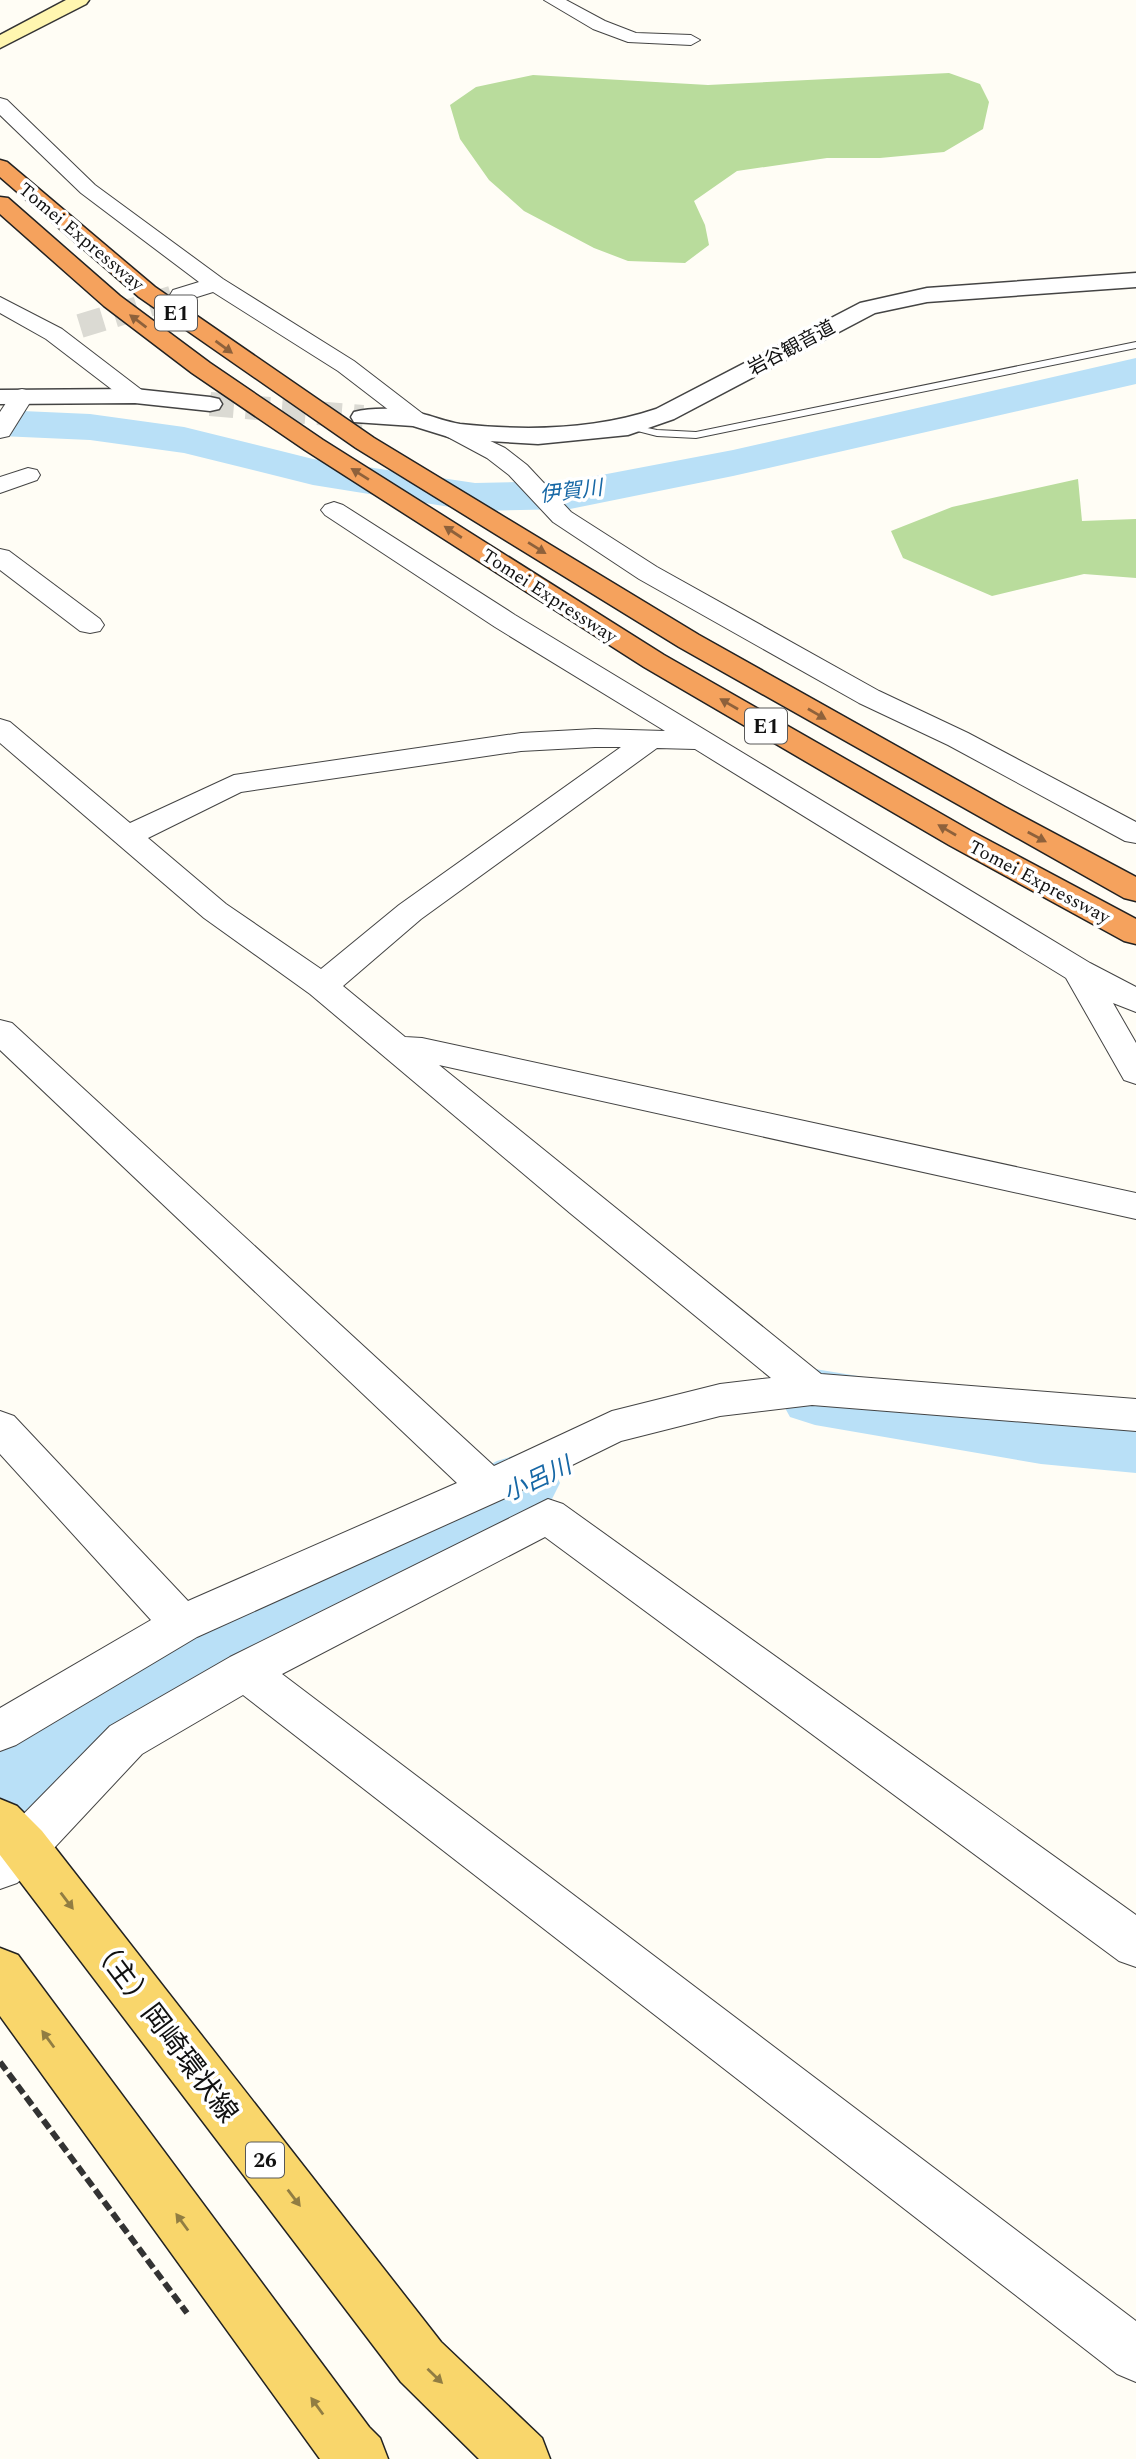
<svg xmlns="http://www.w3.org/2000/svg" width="1136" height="2459" viewBox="0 0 1136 2459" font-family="Spectral,'Noto Sans JP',serif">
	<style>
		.forest { fill: #b9dc9c }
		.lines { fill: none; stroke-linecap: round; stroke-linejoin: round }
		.river { fill: #b9e0f7; fill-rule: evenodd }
		.minor-tunnel { stroke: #dbdad3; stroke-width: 24; stroke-dasharray: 24 12; stroke-linecap: butt }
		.service-casing { stroke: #444; stroke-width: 2 }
		.minor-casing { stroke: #444; stroke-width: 2 }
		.tertiary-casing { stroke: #444; stroke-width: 3 }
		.secondary-casing { stroke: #333; stroke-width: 3 }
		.primary-casing { stroke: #222; stroke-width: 3 }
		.motorway-casing { stroke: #222; stroke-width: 3 }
		.path { stroke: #333; stroke-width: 6; stroke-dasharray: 10 4.5; stroke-linecap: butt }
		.service { fill: #fff; fill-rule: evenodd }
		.minor { fill: #fff; fill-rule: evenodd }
		.tertiary { fill: #fff; fill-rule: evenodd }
		.secondary { fill: #fff6b0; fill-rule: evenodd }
		.primary { fill: #f9d66b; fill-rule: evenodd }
		.motorway { fill: #f5a25d; fill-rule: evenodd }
		.oneway { fill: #8e613b }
		.oneway2 { fill: #917d42 }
		.labels { text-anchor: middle; stroke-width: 7; stroke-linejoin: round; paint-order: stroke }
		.far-street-label { font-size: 19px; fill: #111; stroke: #fff }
		.shield { fill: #fff; stroke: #585858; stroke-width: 2 }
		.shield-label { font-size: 21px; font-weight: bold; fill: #111 }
		.far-water-label { font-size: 21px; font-style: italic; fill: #1768a6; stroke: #fff }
		.water-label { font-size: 24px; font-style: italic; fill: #1768a6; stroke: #fff }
		.near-street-label { font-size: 28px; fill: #111; stroke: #fff }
	</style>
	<rect width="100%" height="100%" fill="#fffdf5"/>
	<g class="forest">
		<polygon points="949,73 980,84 989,102 983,129 944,152 880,158 827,158 737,171 694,201 705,225 709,245 685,263 628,261 594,248 524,211 489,180 460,139 450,105 476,87 533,75 708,85"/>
		<polygon points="1078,479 1082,521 1136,519 1136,578 1084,574 992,596 903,558 891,531 952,507"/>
	</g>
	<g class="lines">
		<g class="river">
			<polygon points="1136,358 1136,384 733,476 570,509 475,511 313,485 184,453 90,440 0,436 0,410 90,414 184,427 313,459 475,483 570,481 733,450"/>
			<polygon points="815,1369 1041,1406 1136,1415 1136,1473 1041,1464 815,1425 790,1417 779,1397 790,1377"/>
			<polygon points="523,1453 549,1461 560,1483 549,1505 155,1720 29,1810 0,1821 0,1737 99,1670 497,1461"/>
		</g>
		<g class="minor-tunnel">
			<polyline points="80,326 181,295"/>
			<polyline points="210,404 363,417"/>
		</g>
		<g class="service-casing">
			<polygon id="service" points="1136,342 1136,348 696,438 657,436 622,427 628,424 657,430 696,432"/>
		</g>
		<g class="minor-casing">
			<g id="minor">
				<polygon points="544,0 566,0 605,21 636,33 691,35 700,40 691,45 628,42 593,29"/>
				<polygon points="0,98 7,100 95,185 223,279 354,361 423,414 427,419 423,424 407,424 338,371 213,292 181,302 173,300 170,295 173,290 199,282 81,193 0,115"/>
				<polygon points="0,297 62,329 143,391 147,396 143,401 127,401 46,339 0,313"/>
				<polygon points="22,389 30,391 34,396 9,436 0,438 0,412 14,391"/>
				<polygon points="455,424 505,448 527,465 571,512 657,567 879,691 968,733 1136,822 1136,843 1125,841 948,745 859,703 639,579 553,522 509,475 487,458 446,436 443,431 446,426"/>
				<polygon points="28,468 37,470 40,475 37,480 0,493 0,477"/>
				<path d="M334 502 343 505 515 615 1090 963 1136 987V1012L1113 1003 1136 1043V1084L1124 1080 1066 978 695 749 657 748 421 919 343 986 405 1037 422 1038 1136 1193V1219L439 1065 821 1374 1136 1399V1431L812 1405 720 1416 621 1441 503 1499 197 1637 16 1745 0 1751V1708L151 1620 0 1454V1411L14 1416 188 1601 457 1483 0 1050V1020L12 1023 494 1466 612 1411 720 1384 771 1378 570 1213 310 994 204 918 0 743V719L10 722 130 823 234 775 521 733 595 729 665 731 495 627 325 515 321 510 325 505ZM595 747H621L399 905 321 969 226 904 148 838 241 792 521 751Z"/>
				<polygon points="0,549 9,551 100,619 104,625 100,631 90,633 80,631 0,570"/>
				<polygon points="548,1499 563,1504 1136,1915 1136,1967 1119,1961 545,1537 282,1674 1136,2321 1136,2382 1117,2374 243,1695 142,1754 41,1862 17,1883 0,1889 0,1838 110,1726 230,1657"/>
			</g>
		</g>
		<g class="tertiary-casing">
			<g id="tertiary">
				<path d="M1136 273V287L927 302 875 313 674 419 628 435 538 444 455 439 413 426 354 422 351 417 354 412C374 407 404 408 423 414 435 417 447 422 460 424 524 431 594 430 656 409L860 303 927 288Z"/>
				<polygon points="135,389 210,397 219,399 222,404 219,409 210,411 135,403 0,404 0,390"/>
			</g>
		</g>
		<g class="secondary-casing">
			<polygon id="secondary" points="66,0 89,0 86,4 0,48 0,35"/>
		</g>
		<g class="primary-casing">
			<g id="primary">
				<polygon points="0,1799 17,1806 42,1831 441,2342 542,2438 550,2459 479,2459 401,2382 0,1855"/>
				<polygon points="0,1948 18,1955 369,2427 380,2438 388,2459 320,2459 0,2016"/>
			</g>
		</g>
		<g class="motorway-casing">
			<g id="motorway">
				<polygon points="0,160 7,162 155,287 374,438 699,635 1005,807 1136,877 1136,901 1124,898 679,647 356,448 139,297 0,177"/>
				<polygon points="0,197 8,198 120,296 210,363 323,440 664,655 971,831 1136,919 1136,944 1124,941 949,845 644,667 305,450 192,373 104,306 0,214"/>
			</g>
		</g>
		<polyline class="path" points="0,2062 187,2313"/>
		<use href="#service" class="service"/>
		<use href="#minor" class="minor"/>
		<use href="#tertiary" class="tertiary"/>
		<use href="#secondary" class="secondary"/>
		<use href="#primary" class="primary"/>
		<use href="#motorway" class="motorway"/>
	</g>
	<defs><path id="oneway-solid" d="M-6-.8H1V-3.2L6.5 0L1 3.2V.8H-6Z" transform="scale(1.75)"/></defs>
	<g class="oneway">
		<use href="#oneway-solid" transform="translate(138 321) rotate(-143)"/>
		<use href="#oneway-solid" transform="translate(224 347) rotate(36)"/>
		<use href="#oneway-solid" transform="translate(360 474) rotate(-148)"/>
		<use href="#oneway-solid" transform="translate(453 532) rotate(-147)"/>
		<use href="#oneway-solid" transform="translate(537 548) rotate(32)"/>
		<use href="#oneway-solid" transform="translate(729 704) rotate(-150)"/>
		<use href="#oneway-solid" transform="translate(817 714) rotate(30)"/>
		<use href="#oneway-solid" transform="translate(947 830) rotate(-150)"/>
		<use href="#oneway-solid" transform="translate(1037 837) rotate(28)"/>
	</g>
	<g class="oneway2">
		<use href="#oneway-solid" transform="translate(67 1901) rotate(53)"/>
		<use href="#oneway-solid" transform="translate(48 2039) rotate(-126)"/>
		<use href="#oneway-solid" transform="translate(294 2198) rotate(53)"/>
		<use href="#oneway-solid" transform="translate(182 2222) rotate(-126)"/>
		<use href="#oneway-solid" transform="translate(435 2376) rotate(44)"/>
		<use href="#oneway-solid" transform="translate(317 2406) rotate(-126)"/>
	</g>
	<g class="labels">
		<g class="far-street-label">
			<text transform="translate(82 236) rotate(40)" y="7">Tomei Expressway</text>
			<text transform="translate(791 347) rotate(-28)" y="7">岩谷観音道</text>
			<text transform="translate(550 595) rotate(33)" y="7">Tomei Expressway</text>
			<text transform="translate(1040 881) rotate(28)" y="7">Tomei Expressway</text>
		</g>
		<g class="shield">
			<rect x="155" y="295.5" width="42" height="35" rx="5"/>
			<rect x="745" y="708.5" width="42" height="35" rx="5"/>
			<rect x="246" y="2142.5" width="38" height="35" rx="5"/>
		</g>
		<g class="shield-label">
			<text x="176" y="320">E1</text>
			<text x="766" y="733">E1</text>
			<text x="265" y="2167">26</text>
		</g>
		<g class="far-water-label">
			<text transform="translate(571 491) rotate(-7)" y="7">伊賀川</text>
		</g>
		<g class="water-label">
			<text transform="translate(537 1479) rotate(-25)" y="8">小呂川</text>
		</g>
		<g class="near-street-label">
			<text transform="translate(165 2029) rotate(53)" y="10">（主）岡崎環状線</text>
		</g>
	</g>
</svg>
